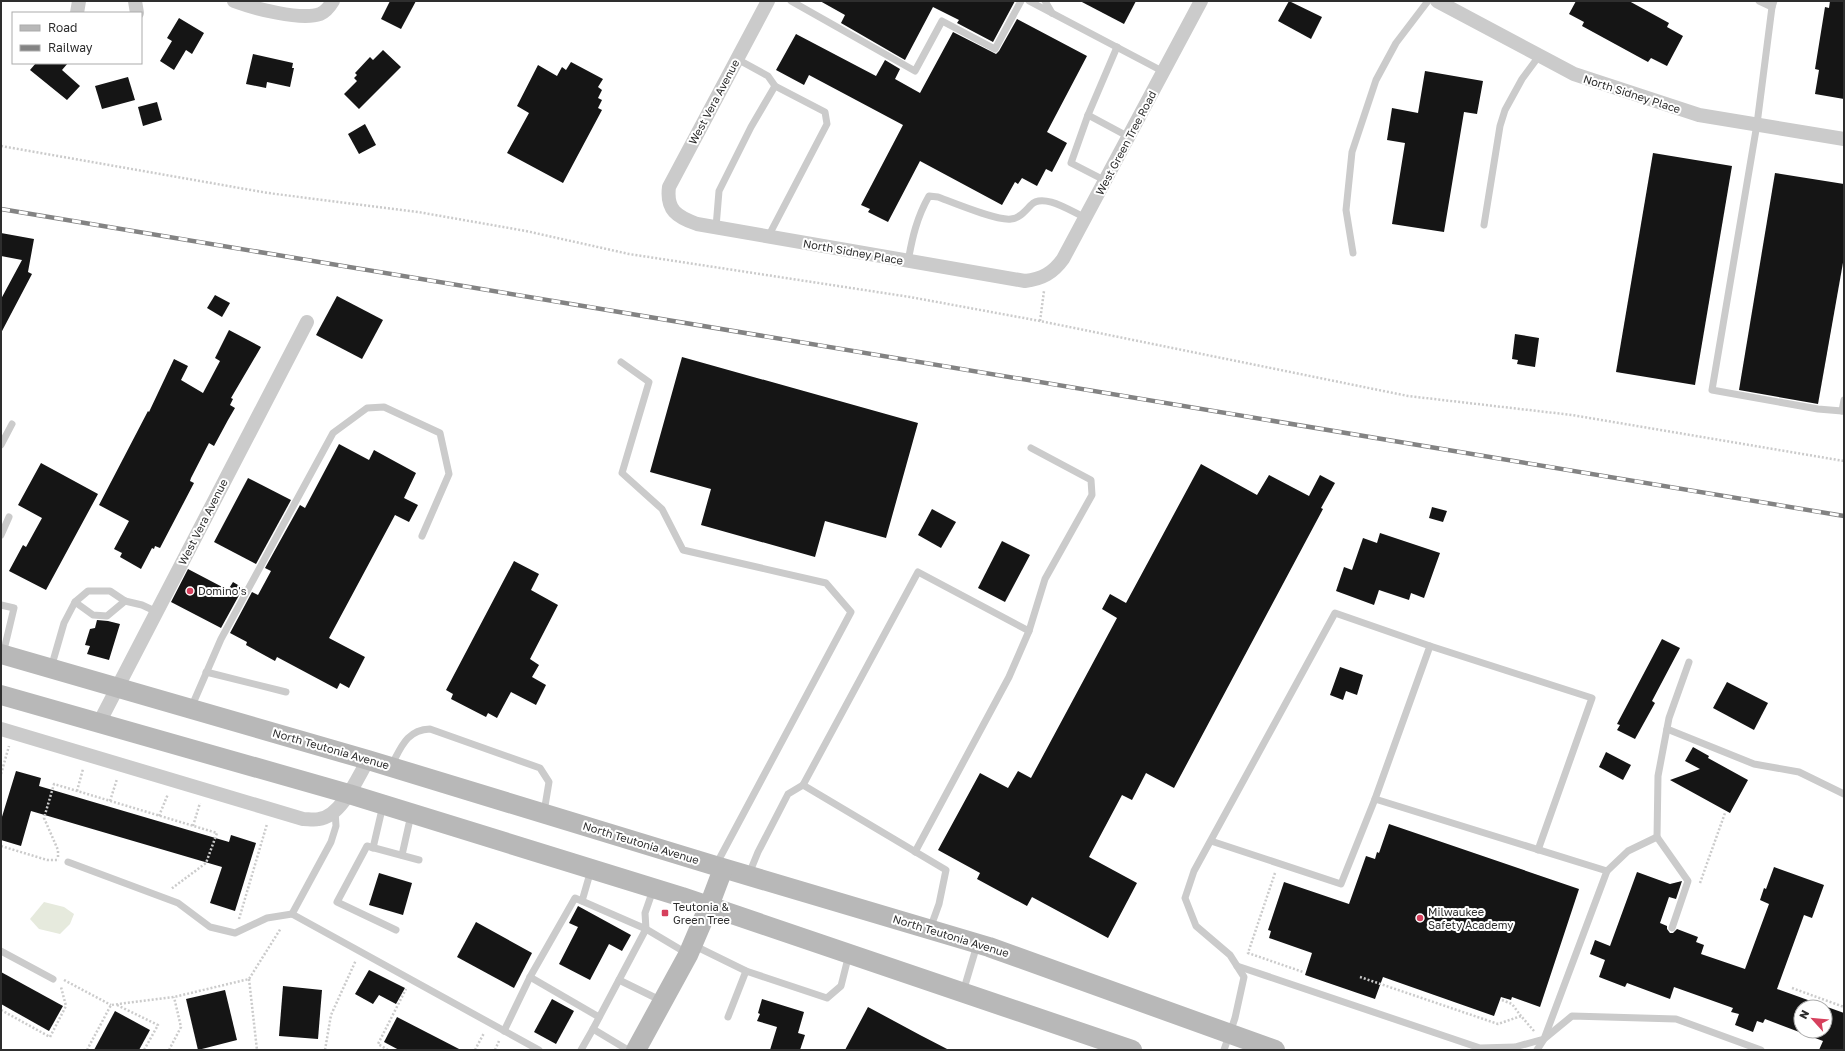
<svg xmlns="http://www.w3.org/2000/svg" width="1845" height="1051" viewBox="0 0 1845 1051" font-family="'Golos Text',sans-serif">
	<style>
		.green { fill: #e6eadd }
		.building { fill: #151515; fill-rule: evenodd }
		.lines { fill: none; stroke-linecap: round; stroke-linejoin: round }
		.path { stroke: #cbcbcb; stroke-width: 2.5; stroke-dasharray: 2 2; stroke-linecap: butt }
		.lane { stroke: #cbcbcb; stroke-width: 7 }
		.street { stroke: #cbcbcb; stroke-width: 14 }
		.secondary { stroke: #b8b8b8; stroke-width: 20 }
		.rail-casing { stroke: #838383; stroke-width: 4.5 }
		.rail { stroke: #fff; stroke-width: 3; stroke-dasharray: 9; stroke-linecap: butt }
		.poi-dot { fill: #d6405d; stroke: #fff; stroke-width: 1.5 }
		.labels { text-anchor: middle; stroke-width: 4; stroke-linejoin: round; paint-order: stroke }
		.street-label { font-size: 11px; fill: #2e2e2e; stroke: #fff }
		.poi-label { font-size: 11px; fill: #2e2e2e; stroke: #fff; text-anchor: start }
	</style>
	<rect width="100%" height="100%" fill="#fff"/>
	<polygon class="green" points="44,902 64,907 74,914 70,924 60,934 39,929 30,919"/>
	<g class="building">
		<polygon points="390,1 416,1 401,29 381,19"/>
		<polygon points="820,1 1015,1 993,42 957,23 959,20 933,7 905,60 841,23 845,15"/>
		<polygon points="1080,1 1136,1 1124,24"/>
		<polygon points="1289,1 1322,17 1311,39 1278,21"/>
		<polygon points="1576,1 1629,1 1669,23 1667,27 1683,36 1667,66 1651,58 1648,62 1582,26 1584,22 1569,14"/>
		<polygon points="1830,1 1844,1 1844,99 1815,94 1819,70 1815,69 1825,7 1829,8"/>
		<polygon points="179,18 204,33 192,54 186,50 174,70 160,61 172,41 167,38"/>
		<polygon points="1017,19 1087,56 1047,132 1067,143 1052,172 1046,169 1037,186 1022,178 1018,184 1015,182 1002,205 920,161 888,222 868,212 870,209 861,205 903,125 809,75 804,85 776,70 796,34 876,76 885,60 900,69 895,79 920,93 953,32 996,54 999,51"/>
		<polygon points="383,50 401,67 359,109 344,94 357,81 354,78 357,75 355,73 370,57 373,60"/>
		<polygon points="253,54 293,63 292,68 294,68 290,87 267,82 266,88 246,84"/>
		<polygon points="571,62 603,79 598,87 602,90 598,98 602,100 598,108 602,110 563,183 507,153 529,113 517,106 538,65 557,76 562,67 566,70"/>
		<polygon points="36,63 68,63 62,70 80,86 67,100 30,70"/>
		<polygon points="1425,71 1483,81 1477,114 1464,112 1444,232 1392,224 1405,143 1387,140 1392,108 1418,113"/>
		<polygon points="128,77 135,100 102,109 95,86"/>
		<polygon points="157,102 162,120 143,126 138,107"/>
		<polygon points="365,124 376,145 359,154 348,134"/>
		<polygon points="1653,153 1732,166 1695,385 1616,372"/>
		<polygon points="1775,173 1844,184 1844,257 1818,404 1739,390"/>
		<polygon points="1,233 34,239 28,272 32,274 1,333 1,299 22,260 1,256"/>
		<polygon points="215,295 230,303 222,317 207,308"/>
		<polygon points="337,296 383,320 362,359 316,335"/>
		<polygon points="229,330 261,347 231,398 233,399 230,405 235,408 228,420 214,446 209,443 191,478 190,481 194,483 160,548 155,546 154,549 152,548 141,569 120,557 122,553 114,549 129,521 99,505 148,411 149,412 174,359 188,366 181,380 203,393 220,361 215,358"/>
		<polygon points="1515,334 1539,338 1535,367 1517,364 1518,360 1512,359"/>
		<polygon points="682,357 918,423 886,538 825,521 815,557 701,525 711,489 650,472"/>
		<polygon points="339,444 369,460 374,450 416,473 404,498 418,505 409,522 395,515 329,638 365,657 349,688 340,683 337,689 277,657 275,661 246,645 247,642 230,633 252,592 258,595 271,571 265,568 300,505 305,508"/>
		<polygon points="41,463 98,494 46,590 9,571 23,545 26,547 42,518 18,505"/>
		<polygon points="1201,464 1257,495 1269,475 1309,496 1320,475 1335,483 1321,508 1323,509 1174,788 1146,773 1132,800 1122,795 1089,857 1137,883 1108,938 1032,897 1027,906 977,879 980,873 938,850 980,773 1008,788 1018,771 1031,778 1117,618 1102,609 1110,594 1126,603"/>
		<polygon points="248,478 291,500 256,564 214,542"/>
		<polygon points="1432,507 1447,511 1443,522 1429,518"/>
		<polygon points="932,509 956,522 941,548 918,535"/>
		<polygon points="1380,533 1440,553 1424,598 1411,593 1409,600 1379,590 1374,605 1336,591 1344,567 1352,570 1363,538 1377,543"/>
		<polygon points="1002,541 1030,555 1005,602 978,588"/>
		<polygon points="514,561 539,574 531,590 558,605 530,659 539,665 532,677 546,685 536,705 511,692 497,718 488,713 486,717 451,699 453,694 446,690"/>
		<polygon points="188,569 228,590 233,582 243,588 221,628 171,602"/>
		<polygon points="97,620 108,621 120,624 109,660 87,654 90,646 85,645 90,629 95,628"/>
		<polygon points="1662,639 1680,648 1652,701 1655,703 1635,739 1617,730 1620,725 1617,724"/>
		<polygon points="1340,667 1363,675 1357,695 1346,691 1343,700 1330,695"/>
		<polygon points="1727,682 1768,703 1754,730 1713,708"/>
		<polygon points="1693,747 1709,756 1708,758 1748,780 1730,813 1670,780 1700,769 1685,761"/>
		<polygon points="1606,752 1631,765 1623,780 1599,767"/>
		<polygon points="16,771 41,778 39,786 229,842 231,835 256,843 235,911 210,903 222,867 31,811 21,846 1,840 1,820"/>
		<polygon points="1389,824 1579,889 1540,1007 1512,997 1511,1000 1501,997 1494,1016 1383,977 1375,999 1305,975 1312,953 1269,938 1271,931 1268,930 1284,882 1349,904 1366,856 1375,859 1377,852 1379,853"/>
		<path d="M1774 867 1824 885 1812 918 1804 915 1777 989 1844 1013V1050H1819L1823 1041 1765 1019 1763 1023 1757 1021 1753 1032 1735 1025 1739 1014 1731 1012 1733 1008 1674 987 1670 999 1627 983 1625 987 1599 977 1605 960 1590 954 1595 940 1610 946 1637 872 1670 884 1682 881 1676 899 1669 897 1660 923 1667 926V929L1670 933H1673L1677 929 1698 937 1696 942 1704 945 1701 954 1745 969 1769 904 1760 900 1764 888 1766 889ZM1801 1007H1825V1031H1801Z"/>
		<polygon points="379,873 412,883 403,915 369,905"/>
		<polygon points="578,906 631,935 622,951 609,944 590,980 559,964 578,927 569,923"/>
		<polygon points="476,922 532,953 514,988 457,957"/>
		<polygon points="369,970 405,988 396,1004 379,995 373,1004 355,994"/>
		<polygon points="1,972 63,1006 49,1031 1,1004"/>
		<polygon points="283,986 322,990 318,1039 279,1036"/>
		<polygon points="225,990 237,1040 198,1050 186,999"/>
		<polygon points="552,999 574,1011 556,1044 534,1032"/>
		<polygon points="762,999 804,1012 798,1033 805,1035 800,1050 770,1050 777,1027 757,1021 760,1014 758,1013"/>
		<polygon points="868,1007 920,1035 949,1050 845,1050"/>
		<polygon points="115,1011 150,1030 139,1050 94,1050"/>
		<polygon points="397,1017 461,1050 399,1050 384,1042"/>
	</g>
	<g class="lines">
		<g class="path">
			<polyline points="1,146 268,193 418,212 526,231 629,254 910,297 1040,321 1408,396 1572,415 1844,461"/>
			<polyline points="1040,321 1044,291"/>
			<polyline points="1,774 9,746"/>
			<polyline points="77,791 83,769"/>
			<polyline points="110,801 117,779"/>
			<polyline points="159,816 168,794"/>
			<polyline points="193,826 200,803"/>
			<polyline points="1,846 47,860 59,860"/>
			<polyline points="58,857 58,850 44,818 54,784 217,833 206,863 171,889"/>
			<polyline points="1275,873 1248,953 1303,972"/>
			<polyline points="1700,883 1725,813"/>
			<polyline points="239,919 267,824"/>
			<polyline points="1360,977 1498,1024 1521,1016 1534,1031"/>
			<polyline points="249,979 257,1050"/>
			<polyline points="64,980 111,1005"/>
			<polyline points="1792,988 1844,1007"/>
			<polyline points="1502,1000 1512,1004 1521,1016"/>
			<polyline points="117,1005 158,1025 144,1050"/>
			<polyline points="1,1010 50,1037 66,1006 61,987"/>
			<polyline points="87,1050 111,1005 174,997 249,979 281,928"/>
			<polyline points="169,1050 181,1027 174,997"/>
			<polyline points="325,1050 331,1015 356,960"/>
			<polyline points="388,1050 378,1044 406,989"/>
			<polyline points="475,1050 484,1033"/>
			<polyline points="495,1050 499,1041"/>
		</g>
		<g class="lane">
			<polyline points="791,1 915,71 942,21 995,49 1021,1"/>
			<polyline points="1029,1 1164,72"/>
			<polyline points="1045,1 1052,13"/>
			<polyline points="1759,1 1772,7"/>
			<polyline points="1774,1 1772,7 1757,124 1712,390 1818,409 1842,411"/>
			<polyline points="737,59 768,76 775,86 825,112 827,124 768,237"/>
			<polyline points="1088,115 1129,137"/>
			<polyline points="1106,181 1071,163 1088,115 1117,47"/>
			<polyline points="1484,225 1500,126 1505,110 1522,79 1539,56"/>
			<polyline points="716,227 719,191 751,127 775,86"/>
			<polyline points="1353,253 1346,210 1352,152 1376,80 1396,43 1428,1"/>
			<path d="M908 262C912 238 917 217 929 196L938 197C954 203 997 221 1011 219 1020 218 1025 211 1031 205 1043 192 1072 212 1086 218"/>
			<polyline points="621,362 649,382 622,473 662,509 683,550 826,583 851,612 716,865"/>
			<polyline points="1844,400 1842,411 1844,411"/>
			<polyline points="1,445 12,424"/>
			<polyline points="1,535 9,517"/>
			<polyline points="75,602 93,615 107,616 125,601"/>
			<polyline points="1,605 14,608 3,654"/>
			<polyline points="1029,631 1045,579 1092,495 1091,480 1031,448"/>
			<polyline points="1430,646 1592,698 1538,850"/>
			<polyline points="51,668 64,623 75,602 88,591 110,591 125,601 142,605 157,612"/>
			<polyline points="206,672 286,692"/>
			<polyline points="191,708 221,639 333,433 367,408 384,407 440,433 449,474 422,536"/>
			<polyline points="1667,729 1754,764 1799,772 1844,794"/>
			<path d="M391 766C401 748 406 730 430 729L540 768 549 782 544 812"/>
			<polyline points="803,785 918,572 1029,631 1009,677 915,852"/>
			<polyline points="1657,837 1658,776 1669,718 1689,662"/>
			<polyline points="1211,841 1341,884 1375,799 1607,871 1544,1039 1515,1047 1480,1048 1237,966"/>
			<polyline points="373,848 383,805"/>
			<polyline points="402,855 411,815"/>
			<polyline points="68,862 178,903 210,927 235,933 267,918 292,914 539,1050"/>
			<polyline points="1607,871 1628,851 1657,837 1688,881 1672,928"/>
			<polyline points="749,874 758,852 788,794 803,785 946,870 939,904 930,929"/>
			<polyline points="582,901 591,870"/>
			<polyline points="292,914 331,842 336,826 335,811"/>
			<polyline points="396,930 337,902 367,846 419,860"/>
			<polyline points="693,945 746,971 827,998 841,986 849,954"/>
			<polyline points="1,951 53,979"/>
			<polyline points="530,977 599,1017"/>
			<polyline points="619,980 662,1001"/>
			<polyline points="963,992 977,945"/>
			<polyline points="728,1017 746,971"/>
			<polyline points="504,1031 530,977 575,898 646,929 645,913 653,890"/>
			<polyline points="581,1050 593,1029"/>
			<polyline points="628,1050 593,1029 646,929 688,954"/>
			<polyline points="1224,1050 1235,1018 1244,977 1230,955 1196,926 1185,898 1194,871 1335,613 1430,646 1375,799"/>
			<polyline points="1537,1050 1544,1039 1572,1016 1676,1019 1761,1050"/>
		</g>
		<g class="street">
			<polyline points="135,1 137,13"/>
			<path d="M234 1C253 8 301 21 320 14 325 12 330 6 333 1"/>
			<path d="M768 1 669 187C666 210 677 217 697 224L1025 281C1042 279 1053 273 1063 259L1201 1"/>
			<polyline points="1437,1 1574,74 1699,115 1844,139"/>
			<polyline points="77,13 79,1"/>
			<polyline points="99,723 307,322"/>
			<path d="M1 729 303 819C308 819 314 820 319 819 341 817 358 777 368 760"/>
		</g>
		<g class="secondary">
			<polyline points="1,654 368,760 716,866 989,947 1275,1050"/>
			<polyline points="1,695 349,794 682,897 1132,1050"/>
			<polyline points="636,1050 688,955 709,906 723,869"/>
		</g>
		<g class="rail-casing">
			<polyline id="rail" points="1,209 1844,516"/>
		</g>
		<use href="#rail" class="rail"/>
	</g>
	<g class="poi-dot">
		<circle cx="190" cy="591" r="4"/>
		<rect x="661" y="909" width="8" height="8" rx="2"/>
		<circle cx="1420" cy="918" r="4"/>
	</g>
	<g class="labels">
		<g class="street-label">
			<text transform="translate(1632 94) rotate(18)" y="4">North Sidney Place</text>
			<text transform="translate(714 102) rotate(-62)" y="4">West Vera Avenue</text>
			<text transform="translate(1126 143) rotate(-62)" y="4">West Green Tree Road</text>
			<text transform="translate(853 252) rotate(10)" y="4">North Sidney Place</text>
			<text transform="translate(203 522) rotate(-63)" y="4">West Vera Avenue</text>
			<text transform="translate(331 749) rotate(16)" y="4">North Teutonia Avenue</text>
			<text transform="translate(641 843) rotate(17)" y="4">North Teutonia Avenue</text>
			<text transform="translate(951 936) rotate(17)" y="4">North Teutonia Avenue</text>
		</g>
		<g class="poi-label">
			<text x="198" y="595">Domino's</text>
			<text x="673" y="911">Teutonia &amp;<tspan x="673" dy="13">Green Tree</tspan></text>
			<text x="1428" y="916">Milwaukee<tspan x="1428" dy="13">Safety Academy</tspan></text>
		</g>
	</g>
	<rect width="1845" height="1051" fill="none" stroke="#2e2e2e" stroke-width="4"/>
	<rect x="12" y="12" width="130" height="52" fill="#ffffff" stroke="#ababab"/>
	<rect x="20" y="25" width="20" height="6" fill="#b8b8b8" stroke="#ababab"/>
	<text x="48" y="32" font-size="12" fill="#2e2e2e">Road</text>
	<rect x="20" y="45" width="20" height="6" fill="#838383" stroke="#ababab"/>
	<text x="48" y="52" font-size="12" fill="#2e2e2e">Railway</text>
	<g transform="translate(1813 1019) rotate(297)"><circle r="19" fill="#ffffff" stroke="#ababab"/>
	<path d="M0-3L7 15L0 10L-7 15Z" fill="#d6405d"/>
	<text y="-6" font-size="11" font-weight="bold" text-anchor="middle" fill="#2e2e2e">N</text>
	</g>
</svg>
